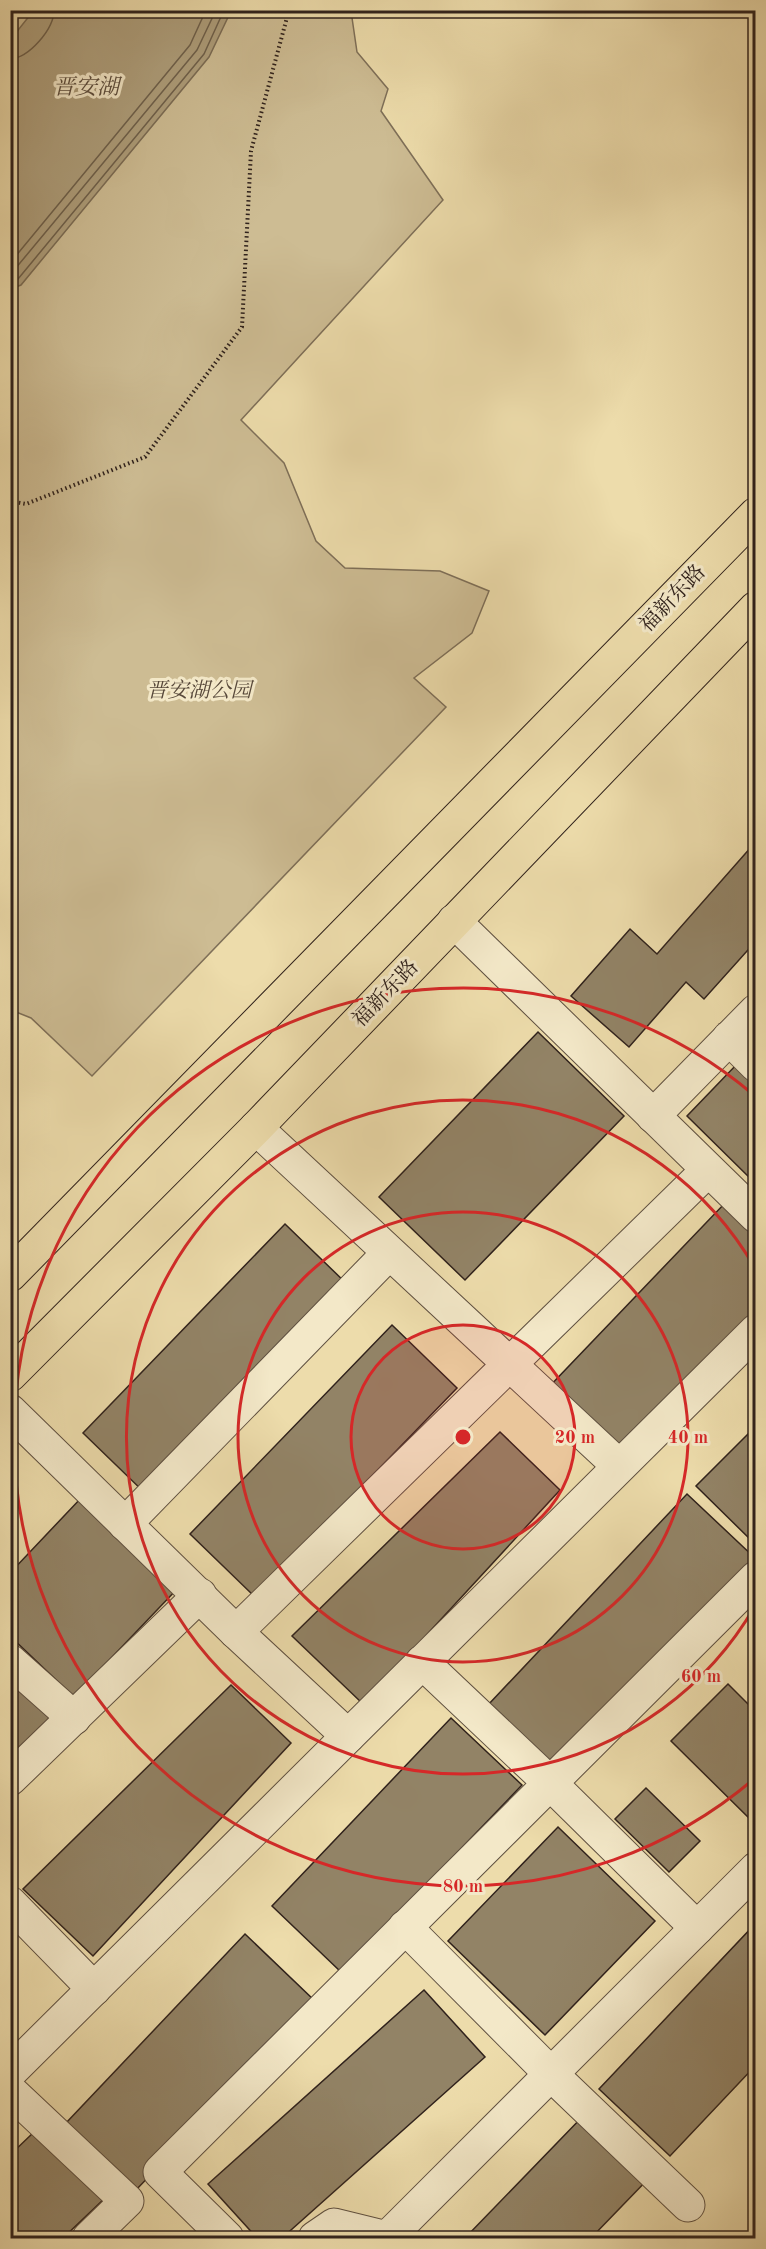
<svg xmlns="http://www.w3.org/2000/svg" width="766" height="2249" viewBox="0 0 766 2249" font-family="'Old Standard TT','Noto Serif SC',serif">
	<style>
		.green { fill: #cdbc93; stroke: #7e6f58; stroke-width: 1.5 }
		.water { fill: #ad9d7a; stroke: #7b6c54; stroke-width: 1.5 }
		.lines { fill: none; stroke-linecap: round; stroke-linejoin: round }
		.shore { stroke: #6e604b; stroke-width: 1.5 }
		.building { fill: #928366; stroke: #30221c; stroke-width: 1.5 }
		.minor-casing { stroke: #5f5040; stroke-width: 35 }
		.major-casing { stroke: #30221c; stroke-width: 35 }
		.path { stroke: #30221c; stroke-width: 4; stroke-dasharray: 1.5 3; stroke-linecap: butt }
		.minor { stroke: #f3e8c8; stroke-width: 33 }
		.major { stroke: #eddcab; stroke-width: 33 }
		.ring { fill: none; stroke: #d62828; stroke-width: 3 }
		.labels { text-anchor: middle; stroke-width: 6; stroke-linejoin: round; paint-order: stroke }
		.street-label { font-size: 21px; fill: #30221c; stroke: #f3e8c8 }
		.park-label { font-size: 21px; font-style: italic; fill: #57483a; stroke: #f3e8c8 }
		.water-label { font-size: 22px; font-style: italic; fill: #5c4d3d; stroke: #f3e8c8 }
		.centre { fill: #d62828; stroke: #f3e8c8; stroke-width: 3 }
		.ring-label { font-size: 18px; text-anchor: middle; font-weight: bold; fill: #d62828; stroke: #f3e8c8; stroke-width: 6; stroke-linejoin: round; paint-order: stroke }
	</style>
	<rect width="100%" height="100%" fill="#eddcab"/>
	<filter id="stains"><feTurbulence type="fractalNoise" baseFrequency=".00333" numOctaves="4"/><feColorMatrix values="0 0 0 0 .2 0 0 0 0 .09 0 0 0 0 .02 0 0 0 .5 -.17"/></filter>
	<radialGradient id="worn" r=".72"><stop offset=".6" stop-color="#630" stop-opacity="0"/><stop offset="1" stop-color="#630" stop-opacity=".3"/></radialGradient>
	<polygon class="green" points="10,11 351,11 357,52 388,89 381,111 443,200 241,420 284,463 316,541 345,568 440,571 489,591 472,633 414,678 446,707 92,1076 31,1018 11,1010"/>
	<polygon class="water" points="34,10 231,11 209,57 21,285 11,289 11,39"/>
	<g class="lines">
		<g class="shore">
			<path d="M10 59C29 58 54 29 54 10"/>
			<polyline points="10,263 190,45 206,10"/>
			<polyline points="10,275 197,50 216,10"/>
			<polyline points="10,283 18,279 204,54 224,10"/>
		</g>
	</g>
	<g class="building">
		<polygon points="752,846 756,849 756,941 704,999 686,982 629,1047 571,996 630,929 657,954"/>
		<polygon points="538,1032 624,1116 465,1280 379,1197"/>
		<polygon points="738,1063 756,1080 756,1184 687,1116"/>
		<polygon points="726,1202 756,1230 756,1310 616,1457 546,1390"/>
		<polygon points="285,1224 350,1287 148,1496 83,1433"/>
		<polygon points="392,1325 457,1388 255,1597 190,1534"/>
		<polygon points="756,1426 756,1545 696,1486"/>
		<polygon points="500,1432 560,1490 363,1704 292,1636"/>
		<polygon points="687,1494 756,1559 756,1563 559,1772 488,1705"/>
		<polygon points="82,1497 178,1588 74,1697 10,1636 10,1573"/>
		<polygon points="10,1670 56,1712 10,1761"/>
		<polygon points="728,1684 756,1712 754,1823 671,1741"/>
		<polygon points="231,1685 291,1743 93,1956 23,1889"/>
		<polygon points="451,1718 522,1785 342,1973 272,1906"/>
		<polygon points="646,1788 700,1841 669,1872 615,1819"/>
		<polygon points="558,1827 655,1921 545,2035 448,1941"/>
		<polygon points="756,1923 756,2065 670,2156 599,2089"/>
		<polygon points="245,1934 316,2002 136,2190 66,2123"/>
		<polygon points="424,1990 485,2057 282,2238 257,2238 208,2184"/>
		<polygon points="585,2114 650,2177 591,2238 465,2238"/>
		<polygon points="34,2132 104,2199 63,2238 10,2238 10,2155"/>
	</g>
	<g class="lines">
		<g class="minor-casing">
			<g id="minor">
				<polyline points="454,921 756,1216"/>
				<polyline points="729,1038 756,1065"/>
				<polyline points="653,1116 756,1011"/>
				<polyline points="256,1128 619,1466"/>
				<polyline points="10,1411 236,1632 348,1736"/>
				<polyline points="125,1524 389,1253"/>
				<polyline points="236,1632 708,1170"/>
				<polyline points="10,1661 74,1718"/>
				<polyline points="422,1662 550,1783 697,1928"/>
				<polyline points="10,1779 200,1595"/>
				<polyline points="10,1903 94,1989"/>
				<polyline points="405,1927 551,2074 688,2205"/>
				<polyline points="10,2072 756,1331"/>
				<polyline points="10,2091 127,2201 89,2238"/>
				<polyline points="227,2238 160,2172 756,1578"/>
				<polyline points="315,2238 334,2225 387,2238 756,1869"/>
			</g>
		</g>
		<g class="major-casing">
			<g id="major">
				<polyline points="10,1275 756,514"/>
				<polyline points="10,1375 256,1128 756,608"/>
			</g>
		</g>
		<polyline class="path" points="10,501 26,504 145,457 242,327 251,151 289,10"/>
		<use href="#minor" class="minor"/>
		<use href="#major" class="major"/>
	</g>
	<circle cx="463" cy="1437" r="112" fill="#d62828" fill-opacity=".12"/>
	<g class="ring">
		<circle cx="463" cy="1437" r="112"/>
		<circle cx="463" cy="1437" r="225"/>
		<path d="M755 1606A337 337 0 1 1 755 1268"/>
		<path d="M755 1778A449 449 0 1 1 755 1096"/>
	</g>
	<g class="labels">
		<g class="street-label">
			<text transform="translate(672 598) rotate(-46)" y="7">福新东路</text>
			<text transform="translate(385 993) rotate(-46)" y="7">福新东路</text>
		</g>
		<g class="park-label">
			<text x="199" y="697">晋安湖公园</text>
		</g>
		<g class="water-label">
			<text x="86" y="94">晋安湖</text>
		</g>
	</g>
	<circle cx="463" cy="1437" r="9" class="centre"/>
	<g class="ring-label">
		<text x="575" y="1443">20 m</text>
		<text x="688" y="1443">40 m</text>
		<text x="701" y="1682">60 m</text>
		<text x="463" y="1892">80 m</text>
	</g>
	<rect width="766" height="2249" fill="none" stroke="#eddcab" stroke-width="36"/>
	<rect x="12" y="12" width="742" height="2225" fill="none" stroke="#30221c" stroke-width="3"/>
	<rect x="18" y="18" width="730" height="2213" fill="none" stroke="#30221c" stroke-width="1.5"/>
	<rect width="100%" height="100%" filter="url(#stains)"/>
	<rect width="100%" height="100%" fill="url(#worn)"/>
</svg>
